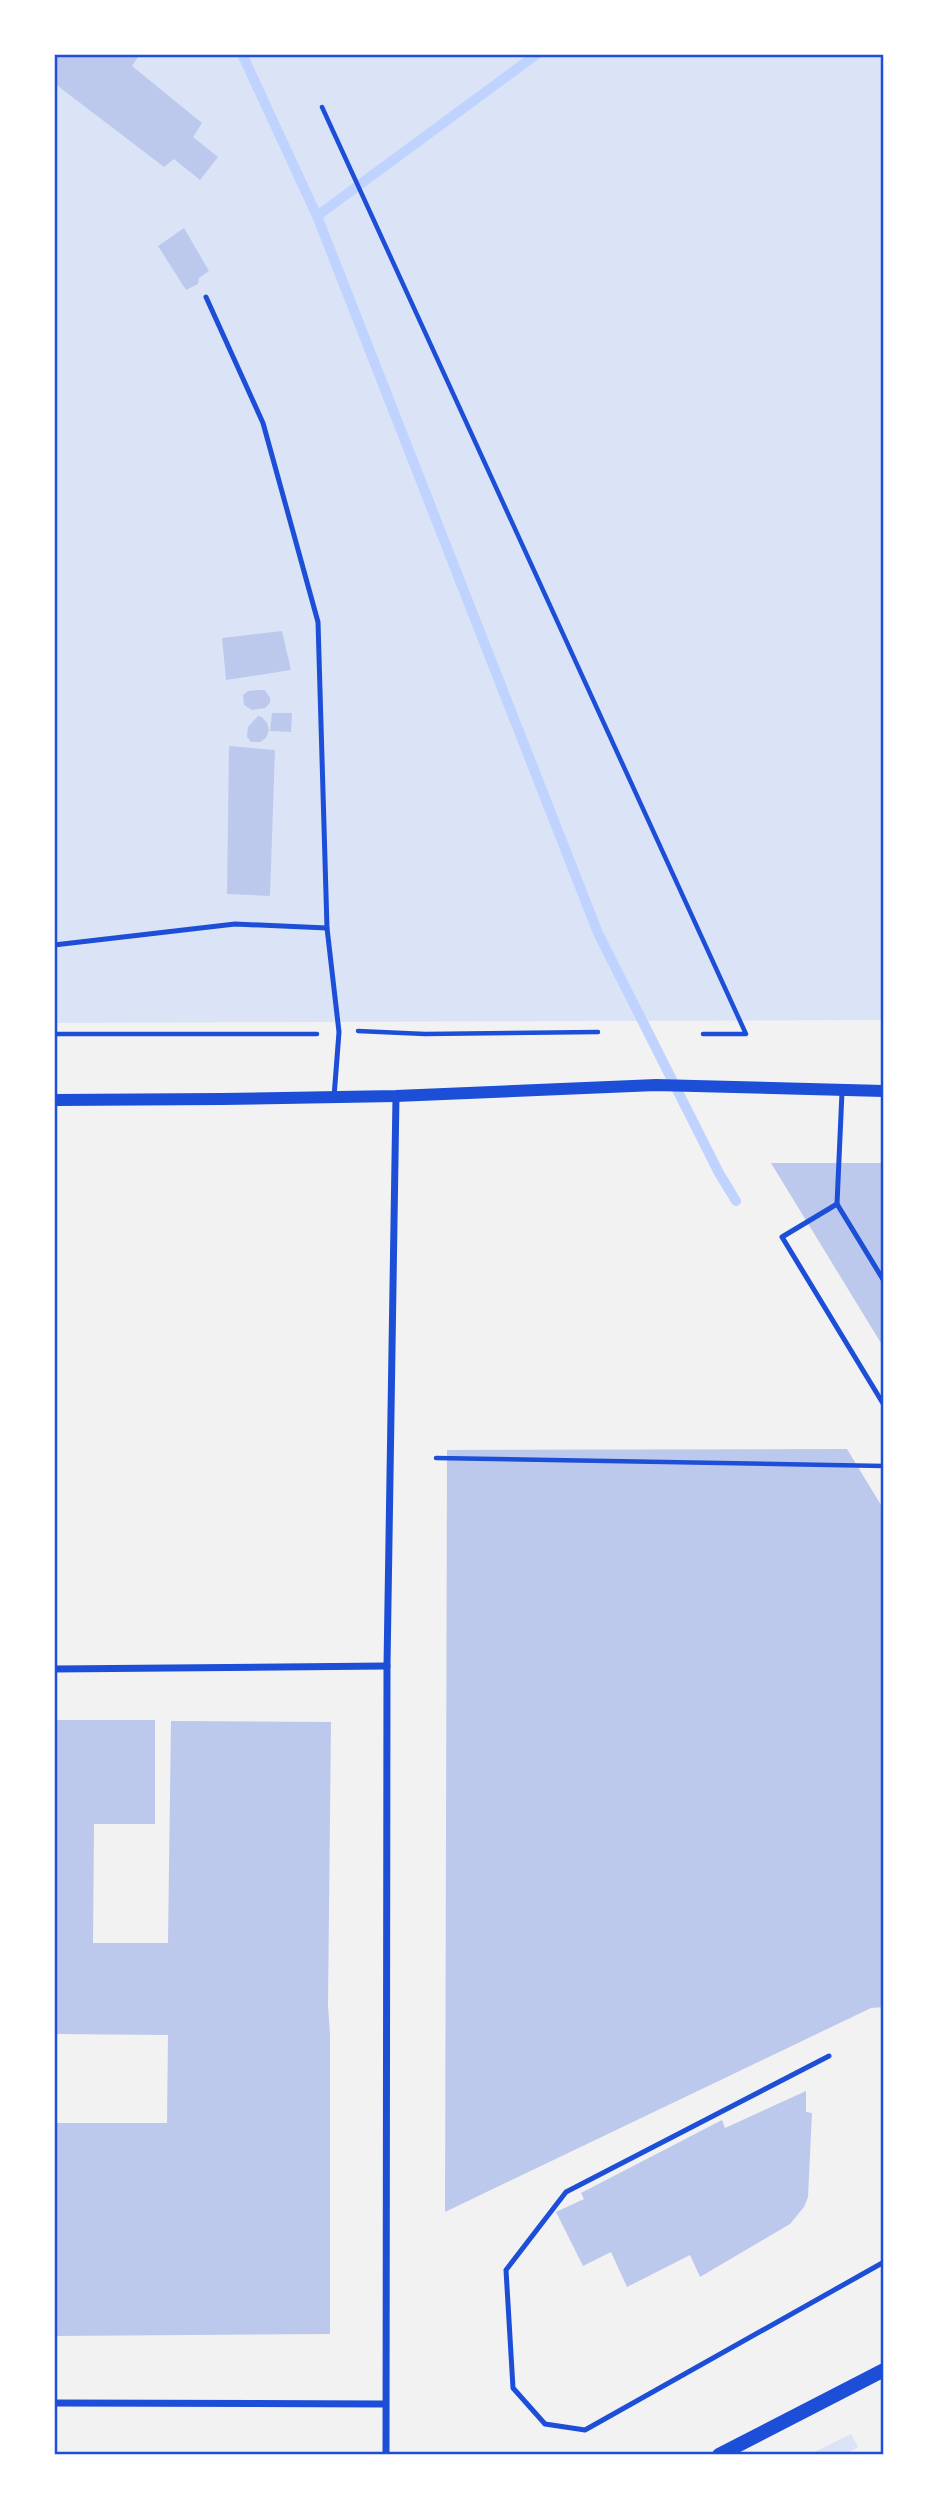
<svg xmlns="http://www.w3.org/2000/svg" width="938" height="2509" viewBox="0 0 938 2509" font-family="Figtree,sans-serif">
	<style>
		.green { fill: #dbe4f7 }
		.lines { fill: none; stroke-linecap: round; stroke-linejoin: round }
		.stream { stroke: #bfd3fe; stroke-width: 10 }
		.building { fill: #bdc9ec }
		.path { stroke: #1d4ed8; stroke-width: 4.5 }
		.service { stroke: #1d4ed8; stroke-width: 5 }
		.minor { stroke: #1d4ed8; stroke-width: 7 }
		.tertiary { stroke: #1d4ed8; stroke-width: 12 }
		.secondary { stroke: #1d4ed8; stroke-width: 14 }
		.neatline { fill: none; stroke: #1d4ed8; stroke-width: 2.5 }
	</style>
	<rect width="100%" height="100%" fill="#f2f2f2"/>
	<g class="green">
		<polygon points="54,54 884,54 884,1020 54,1023"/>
		<polygon points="851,2434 858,2447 845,2455 808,2455"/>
	</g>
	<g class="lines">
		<g class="stream">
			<polyline points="242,54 317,216 598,933 719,1173 736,1201"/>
			<polyline points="317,216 537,54"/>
		</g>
	</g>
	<g class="building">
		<polygon points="54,54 140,54 132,66 202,123 193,137 218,157 200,180 174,159 164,167 54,83"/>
		<polygon points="184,228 209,271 199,278 198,284 186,290 158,246"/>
		<polygon points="282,631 291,670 226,680 222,638"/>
		<polygon points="258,690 265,690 270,698 270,703 265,708 252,710 244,705 243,695 248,691"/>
		<polygon points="272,713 292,713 291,732 270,731"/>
		<polygon points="258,716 262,717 267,723 269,730 266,738 260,742 251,742 247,737 248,727"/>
		<polygon points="229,746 275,750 270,896 227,894"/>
		<polygon points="771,1163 884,1163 884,1348"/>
		<polygon points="847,1449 884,1510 884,2007 871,2008 445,2212 447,1450"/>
		<polygon points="54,1720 155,1720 155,1824 94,1824 93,1943 168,1943 171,1721 331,1722 328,2005 330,2035 330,2334 54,2336 54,2123 167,2123 168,2035 54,2034"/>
		<polygon points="806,2091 806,2112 812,2113 808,2197 804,2207 790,2224 700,2277 690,2255 627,2287 611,2252 583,2266 556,2212 584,2199 581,2193 722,2120 725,2128"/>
	</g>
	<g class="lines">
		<g class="path">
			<polyline points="322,107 746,1034 703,1034"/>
			<polyline points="358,1031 425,1034 598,1032"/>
			<polyline points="54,1034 317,1034"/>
			<polyline points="436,1458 884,1466"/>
		</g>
		<g class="service">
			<polyline points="206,297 263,423 318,622 327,928 339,1032 334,1097"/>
			<polyline points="54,945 235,924 327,928"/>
			<polyline points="842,1092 837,1204 884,1281"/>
			<polyline points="837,1204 782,1237 884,1405"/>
			<polyline points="829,2056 566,2192 506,2270 513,2388 545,2424 585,2430 884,2262"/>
		</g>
		<g class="minor">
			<polyline points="54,1669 387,1666"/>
			<polyline points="54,2403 385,2404"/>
			<polyline points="386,2455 387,1666 396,1096"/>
		</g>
		<polyline class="tertiary" points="54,1100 222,1099 396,1096 656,1085 884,1091"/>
		<polyline class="secondary" points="719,2455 884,2370"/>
	</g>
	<rect width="938" height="2509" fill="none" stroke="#ffffff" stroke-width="112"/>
	<rect x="56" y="56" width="826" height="2397" class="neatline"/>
</svg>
